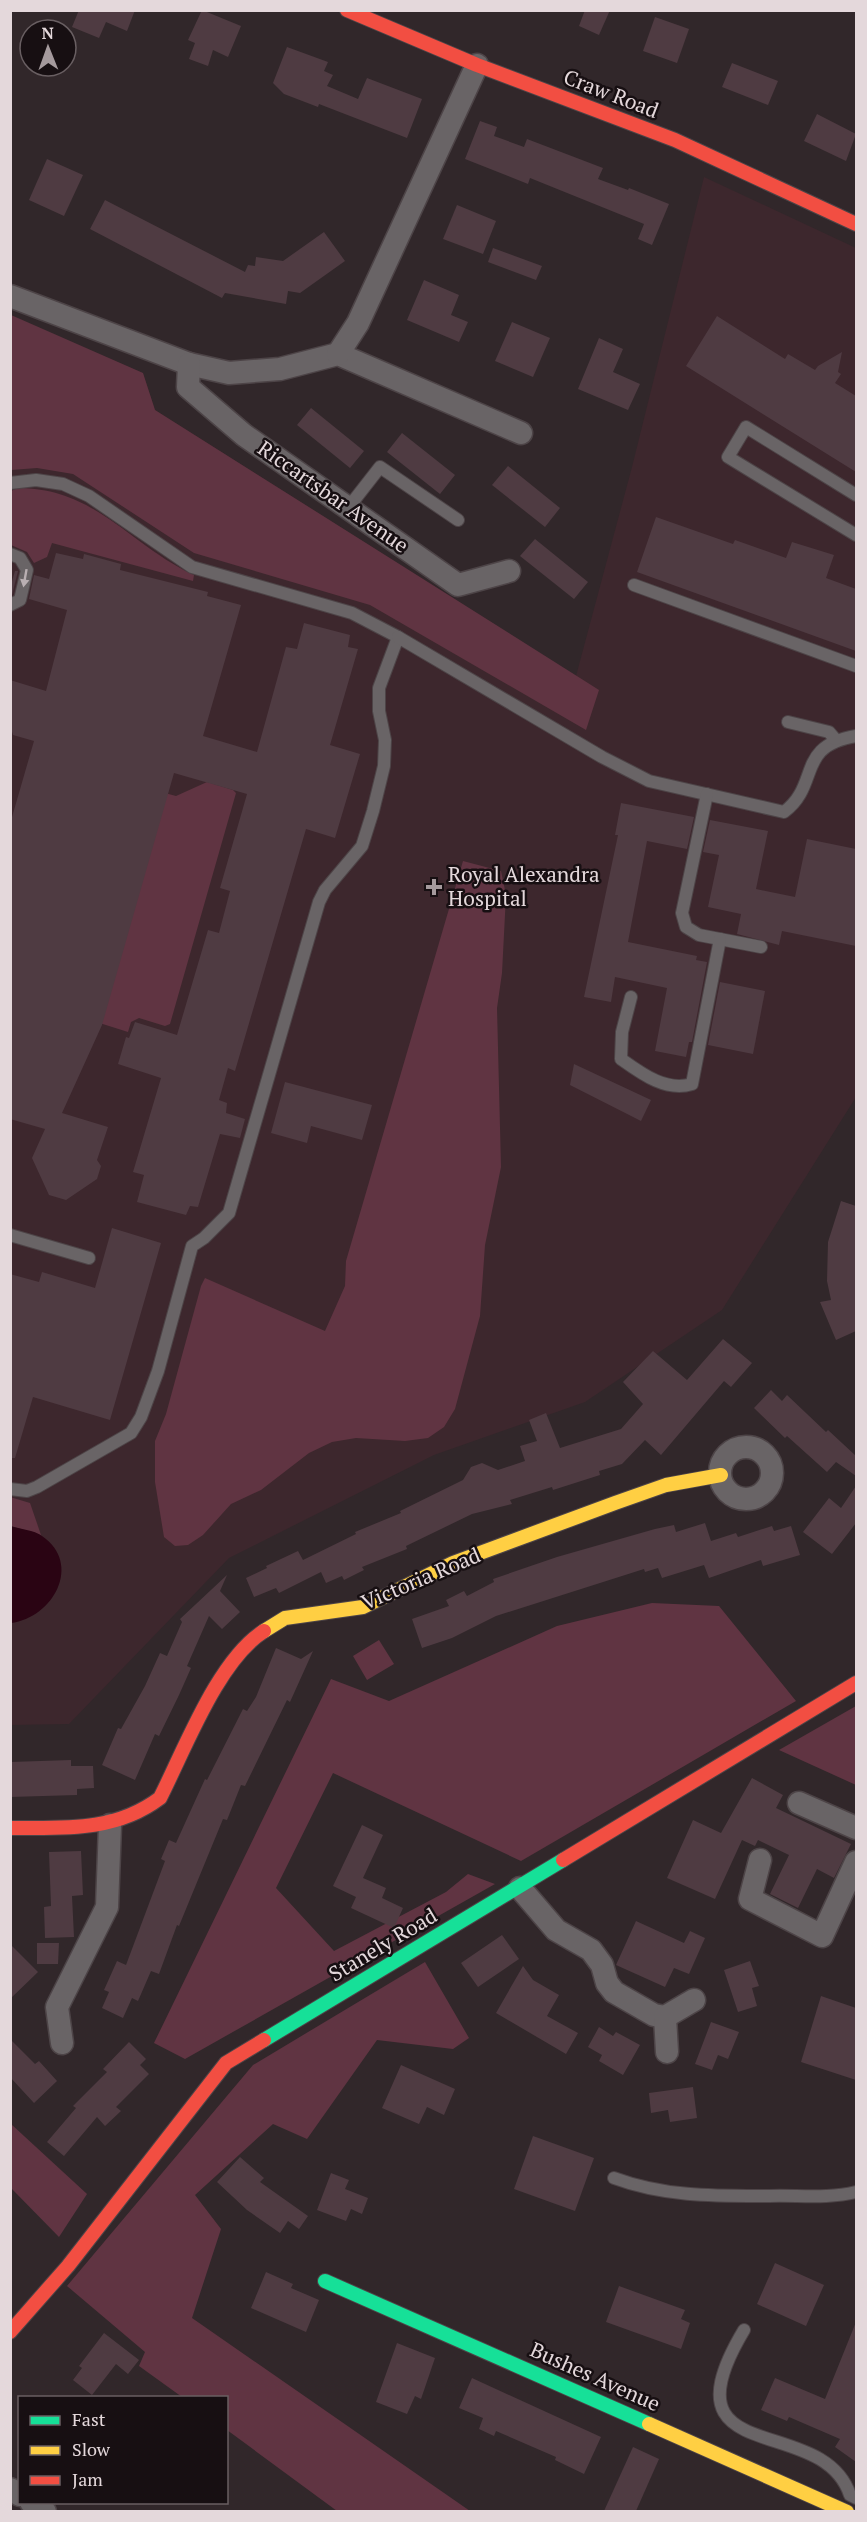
<svg xmlns="http://www.w3.org/2000/svg" width="867" height="2522" viewBox="0 0 867 2522" font-family="'PT Serif',serif">
	<style>
		.built { fill: #3d272d }
		.green { fill: #603442 }
		.water { fill: #2a0413 }
		.building { fill: #4f3b42 }
		.lines { fill: none; stroke-linecap: round; stroke-linejoin: round }
		.lane-casing { stroke: #4d4447; stroke-width: 14 }
		.street-casing { stroke: #4d4447; stroke-width: 25 }
		.fast-casing { stroke: #4d4447; stroke-width: 16 }
		.slow-casing { stroke: #4d4447; stroke-width: 16 }
		.jam-casing { stroke: #4d4447; stroke-width: 16 }
		.lane { stroke: #696466; stroke-width: 12 }
		.street { stroke: #696466; stroke-width: 22 }
		.fast { stroke: #16e098; stroke-width: 14 }
		.slow { stroke: #ffcf43; stroke-width: 14 }
		.jam { stroke: #f24e42; stroke-width: 14 }
		.oneway { fill: #b9afb2 }
		.poi-dot { fill: #a59a9d; stroke: #170f12; stroke-width: 2 }
		.labels { text-anchor: middle; stroke-width: 5; stroke-linejoin: round; paint-order: stroke }
		.street-label { font-size: 21px; fill: #e4d8db; stroke: #170f12 }
		.poi-label { font-size: 21px; fill: #e4d8db; stroke: #170f12; text-anchor: start }
	</style>
	<rect width="100%" height="100%" fill="#31272a"/>
	<polygon class="built" points="704,177 856,248 856,1097 722,1310 585,1402 434,1455 229,1558 69,1724 10,1725 10,316 143,373 155,410 576,676 632,467"/>
	<g class="green">
		<polygon points="11,315 143,373 155,410 599,690 586,730 370,605 194,553 73,474 37,468 11,470"/>
		<path d="M18 488C96 488 129 545 194 575L193 581 52 543 47 557 34 563 27 552 11 545V491Z"/>
		<polygon points="207,782 233,790 236,793 170,1024 165,1026 139,1018 131,1022 128,1032 90,1020 131,784 176,796"/>
		<polygon points="463,861 501,871 506,895 502,973 497,1008 501,1167 485,1245 480,1316 455,1409 444,1427 428,1438 405,1441 356,1438 332,1442 309,1453 261,1490 231,1504 203,1535 188,1545 175,1546 164,1537 155,1482 155,1441 166,1414 201,1286 205,1278 325,1331 345,1286 346,1261"/>
		<polygon points="10,1497 30,1503 41,1535 11,1526"/>
		<polygon points="652,1603 719,1606 796,1701 521,1861 333,1773 276,1888 334,1951 446,1892 468,1874 495,1884 185,2059 154,2043 331,1679 389,1701 557,1626"/>
		<polygon points="379,1640 394,1664 367,1680 353,1656"/>
		<polygon points="856,1706 856,1785 779,1750"/>
		<polygon points="425,1962 469,2038 453,2049 377,2040 307,2139 273,2124 195,2195 221,2229 192,2318 470,2511 337,2511 227,2430 226,2398 182,2397 139,2366 145,2352 67,2286 253,2065"/>
		<polygon points="11,2124 87,2194 59,2237 11,2188"/>
	</g>
	<path class="water" d="M10 1526C20 1529 34 1530 42 1536 83 1564 53 1618 11 1623Z"/>
	<g class="building">
		<polygon points="79,10 135,10 127,31 106,22 99,38 72,27"/>
		<polygon points="202,10 241,26 228,57 213,50 208,66 189,59 195,43 188,40"/>
		<polygon points="585,10 610,10 599,35 579,26"/>
		<polygon points="655,17 689,29 677,63 643,51"/>
		<polygon points="287,47 328,62 324,71 333,75 327,86 358,99 367,78 422,99 407,138 319,104 318,107 284,94 273,83"/>
		<polygon points="732,63 778,81 768,105 722,87"/>
		<polygon points="817,114 856,134 846,161 804,141"/>
		<polygon points="480,121 497,127 494,136 524,147 527,139 603,168 598,179 628,190 629,188 669,204 652,245 638,239 644,224 530,178 528,184 465,159"/>
		<polygon points="47,159 83,175 64,216 29,200"/>
		<polygon points="105,200 245,272 248,265 255,266 256,257 283,261 324,232 345,261 300,293 288,291 286,304 225,293 222,298 90,229"/>
		<polygon points="457,205 496,221 483,254 443,239"/>
		<polygon points="493,248 542,266 536,280 488,262"/>
		<polygon points="424,280 459,295 451,315 468,322 459,342 407,320"/>
		<polygon points="717,316 785,359 788,354 815,370 818,366 842,352 838,372 841,374 835,383 856,396 856,472 686,366"/>
		<polygon points="512,322 550,338 533,377 495,361"/>
		<polygon points="599,338 623,349 613,372 640,384 628,410 578,389"/>
		<polygon points="311,408 364,451 350,468 297,425"/>
		<polygon points="402,433 455,475 440,494 387,452"/>
		<polygon points="508,466 560,508 545,527 492,485"/>
		<polygon points="656,517 733,544 735,540 786,558 792,542 834,555 826,578 856,589 856,651 637,572"/>
		<polygon points="535,539 588,582 574,599 520,556"/>
		<polygon points="56,553 83,559 84,554 121,564 120,570 208,592 207,596 241,605 203,736 257,752 286,647 297,649 304,623 350,635 348,647 358,649 330,745 360,754 335,838 306,829 235,1071 228,1068 219,1100 227,1103 226,1113 245,1119 240,1138 220,1134 198,1207 190,1206 186,1215 137,1202 144,1175 133,1172 161,1078 118,1064 126,1037 129,1038 135,1022 177,1035 208,930 219,933 230,891 220,888 247,794 174,773 102,1025 62,1113 108,1127 97,1160 101,1166 97,1179 66,1200 49,1195 32,1158 45,1129 10,1119 10,824 34,741 13,735 10,725 10,680 46,691 67,610 29,599 34,575 49,579"/>
		<polygon points="15,571 18,571 12,595 10,588"/>
		<polygon points="621,803 694,817 687,849 647,841 628,942 697,956 696,960 707,962 692,1042 689,1042 686,1057 655,1051 667,988 615,977 611,1002 584,997 618,835 615,835"/>
		<polygon points="710,820 768,831 756,889 795,897 807,839 856,849 856,946 782,931 779,945 737,934 741,914 708,907 719,855 703,852"/>
		<polygon points="720,982 765,991 753,1054 708,1045"/>
		<polygon points="574,1064 651,1100 641,1121 570,1085"/>
		<polygon points="285,1082 372,1105 362,1140 311,1126 307,1143 271,1133"/>
		<polygon points="841,1201 856,1206 856,1331 836,1340 820,1302 831,1300 827,1281 828,1242"/>
		<polygon points="112,1228 161,1243 110,1420 33,1397 15,1458 10,1458 10,1274 39,1282 42,1272 95,1288"/>
		<polygon points="723,1339 752,1363 731,1387 724,1381 661,1455 645,1440 622,1464 599,1471 600,1475 553,1490 552,1487 510,1500 512,1504 472,1514 406,1546 407,1549 362,1567 364,1570 344,1580 342,1576 326,1583 321,1572 279,1593 276,1588 254,1597 246,1578 267,1568 266,1566 298,1551 303,1560 356,1534 355,1532 401,1513 400,1511 463,1480 471,1467 482,1463 498,1470 525,1461 520,1446 537,1441 529,1420 546,1413 560,1448 621,1429 643,1404 623,1382 653,1351 687,1380"/>
		<polygon points="771,1390 782,1401 787,1395 826,1432 828,1430 856,1456 856,1476 836,1462 827,1472 787,1436 785,1438 754,1408"/>
		<polygon points="856,1486 856,1523 832,1554 803,1532 829,1498 841,1508"/>
		<polygon points="705,1523 711,1541 736,1533 738,1537 772,1526 774,1531 791,1526 800,1555 763,1566 761,1560 709,1578 704,1565 662,1578 658,1568 645,1572 644,1569 496,1616 452,1638 422,1648 412,1619 449,1606 446,1600 464,1591 467,1596 494,1582 493,1579 557,1557 655,1529 674,1525 676,1532"/>
		<polygon points="227,1575 220,1591 240,1612 222,1629 209,1616 187,1666 191,1668 179,1695 159,1736 155,1734 135,1780 102,1765 118,1728 121,1729 145,1686 160,1653 167,1656 182,1622 180,1619"/>
		<polygon points="276,1648 301,1659 313,1651 290,1702 287,1700 245,1786 241,1785 227,1820 223,1819 179,1926 177,1925 159,1974 151,1971 138,2001 132,1998 123,2018 102,2008 109,1992 104,1990 117,1961 126,1965 165,1861 161,1859 169,1840 176,1843 205,1779 207,1780 243,1709 247,1711 256,1697"/>
		<polygon points="71,1760 71,1766 93,1766 94,1788 77,1789 77,1795 10,1797 10,1762"/>
		<polygon points="752,1778 783,1795 776,1808 851,1844 834,1878 817,1869 798,1908 770,1894 789,1855 758,1840 755,1846 742,1840 715,1899 667,1878 693,1820 721,1833"/>
		<polygon points="362,1825 383,1835 363,1878 386,1888 382,1898 403,1908 394,1928 351,1908 356,1897 333,1886"/>
		<polygon points="81,1851 83,1895 72,1896 74,1937 45,1938 44,1907 51,1906 49,1852"/>
		<polygon points="636,1921 684,1943 690,1931 705,1938 689,1974 674,1968 665,1987 616,1965"/>
		<polygon points="502,1935 519,1959 478,1987 461,1963"/>
		<polygon points="37,1943 59,1943 58,1964 37,1964"/>
		<polygon points="10,1944 38,1972 10,1999"/>
		<polygon points="750,1961 759,1986 752,1988 757,2006 738,2012 724,1970"/>
		<polygon points="523,1966 533,1980 559,1995 547,2016 578,2033 566,2054 496,2013"/>
		<polygon points="821,1996 856,2008 856,2080 801,2062"/>
		<polygon points="711,2022 739,2032 728,2059 718,2055 712,2070 695,2064"/>
		<polygon points="599,2027 613,2036 616,2032 640,2045 623,2075 599,2061 602,2055 588,2047"/>
		<polygon points="10,2039 35,2064 39,2061 57,2081 34,2103 10,2077"/>
		<polygon points="129,2042 146,2059 140,2065 149,2074 116,2107 121,2111 105,2126 97,2117 64,2156 47,2142 76,2108 73,2106 107,2072 103,2069"/>
		<polygon points="401,2065 455,2089 444,2115 427,2107 419,2124 382,2108"/>
		<polygon points="693,2087 697,2118 670,2122 668,2110 651,2113 649,2093"/>
		<polygon points="533,2136 594,2158 575,2211 514,2189"/>
		<polygon points="240,2157 264,2178 260,2182 308,2216 299,2229 288,2221 280,2233 247,2210 217,2182"/>
		<polygon points="331,2173 349,2180 345,2189 368,2198 362,2214 351,2209 346,2221 317,2210"/>
		<polygon points="775,2263 824,2285 806,2326 757,2304"/>
		<polygon points="266,2272 293,2284 291,2288 319,2300 306,2332 251,2308"/>
		<polygon points="619,2286 685,2310 681,2319 690,2323 681,2349 606,2322"/>
		<polygon points="856,2322 856,2462 835,2447 840,2439 789,2417 787,2421 761,2410 775,2378 825,2399"/>
		<polygon points="104,2333 139,2360 128,2374 116,2364 92,2395 73,2380 82,2368 79,2366"/>
		<polygon points="397,2343 435,2358 421,2399 415,2396 407,2414 376,2402"/>
		<polygon points="472,2378 601,2437 584,2474 555,2460 556,2457 496,2431 494,2436 479,2429 483,2418 459,2408"/>
		<polygon points="633,2447 659,2459 636,2511 604,2511"/>
	</g>
	<g class="lines">
		<g class="lane-casing">
			<g id="lane">
				<polyline points="10,483 36,480 63,484 89,496 192,567 352,613 398,637 379,688 379,711 385,740 384,766 373,811 362,846 325,890 319,902 229,1213 204,1238 192,1246 158,1371 141,1417 131,1433 37,1487 27,1491 10,1489"/>
				<polyline points="856,495 746,427 728,457 856,535"/>
				<polyline points="348,508 380,467 458,520"/>
				<polyline points="10,554 20,558 27,570 20,600 10,605"/>
				<polyline points="634,585 856,666"/>
				<path d="M398 637 602 757 649 781 784 812C821 784 795 746 856 736"/>
				<polyline points="788,722 829,732 835,739"/>
				<polyline points="707,794 682,913 686,927 699,935 761,947"/>
				<path d="M631 997 622 1032 621 1059C642 1074 666 1092 692 1084L720 939"/>
				<polyline points="10,1235 89,1258"/>
				<path d="M614 2178C665 2197 716 2196 769 2196 799 2195 827 2199 856 2192"/>
				<path d="M744 2330C659 2472 822 2411 850 2495L856 2498"/>
			</g>
		</g>
		<g class="street-casing">
			<g id="street">
				<polyline points="10,296 189,364 229,373 280,369 338,354 521,433"/>
				<polyline points="338,354 358,323 477,65"/>
				<polyline points="189,364 188,387 244,435 458,585 509,571"/>
				<circle cx="746" cy="1473" r="26"/>
				<polyline points="799,1803 856,1828"/>
				<polyline points="760,1860 750,1899 822,1936 856,1862"/>
				<polyline points="520,1888 556,1930 591,1950 602,1965 607,1983 614,1992 654,2015 665,2017"/>
				<polyline points="62,2043 57,2007 107,1907 110,1825"/>
				<polyline points="667,2052 665,2017 694,2000"/>
				<polyline points="10,2489 20,2495"/>
				<polyline points="31,2502 45,2512"/>
			</g>
		</g>
		<g class="fast-casing">
			<g id="fast">
				<polyline points="264,2040 563,1860"/>
				<polyline points="325,2281 649,2424"/>
			</g>
		</g>
		<g class="slow-casing">
			<g id="slow">
				<polyline points="264,1631 285,1618 363,1607 453,1563 615,1503 666,1485 721,1475"/>
				<polyline points="649,2424 847,2512"/>
			</g>
		</g>
		<g class="jam-casing">
			<g id="jam">
				<polyline points="347,10 477,65 675,140 856,224"/>
				<path d="M10 1828C64 1828 115 1832 160 1798 185 1749 218 1660 264 1631"/>
				<polyline points="563,1860 856,1683"/>
				<polyline points="10,2332 68,2266 226,2063 264,2040"/>
			</g>
		</g>
		<use href="#lane" class="lane"/>
		<use href="#street" class="street"/>
		<use href="#fast" class="fast"/>
		<use href="#slow" class="slow"/>
		<use href="#jam" class="jam"/>
	</g>
	<defs><path id="oneway-solid" d="M-6-.8H1V-3.2L6.5 0L1 3.2V.8H-6Z" transform="scale(1.5)"/></defs>
	<use class="oneway" href="#oneway-solid" transform="translate(25 578) rotate(100)"/>
	<path class="poi-dot" d="M431 878h6v6h6v6h-6v6h-6v-6h-6v-6h6z"/>
	<g class="labels">
		<g class="street-label">
			<text transform="translate(611 94) rotate(21)" y="7">Craw Road</text>
			<text transform="translate(333 497) rotate(35)" y="7">Riccartsbar Avenue</text>
			<text transform="translate(421 1579) rotate(-23)" y="7">Victoria Road</text>
			<text transform="translate(383 1945) rotate(-31)" y="7">Stanely Road</text>
			<text transform="translate(595 2377) rotate(24)" y="7">Bushes Avenue</text>
		</g>
		<g class="poi-label">
			<text x="448" y="882">Royal Alexandra<tspan x="448" dy="24">Hospital</tspan></text>
		</g>
	</g>
	<rect width="867" height="2522" fill="none" stroke="#e4d8db" stroke-width="24"/>
	<rect x="18" y="2396" width="210" height="108" fill="#170f12" stroke="#695f62" stroke-width="1.5"/>
	<rect x="30" y="2416" width="30" height="9" fill="#16e098" stroke="#695f62" stroke-width="1.5"/>
	<text x="72" y="2426" font-size="18" fill="#e4d8db">Fast</text>
	<rect x="30" y="2446" width="30" height="9" fill="#ffcf43" stroke="#695f62" stroke-width="1.5"/>
	<text x="72" y="2456" font-size="18" fill="#e4d8db">Slow</text>
	<rect x="30" y="2476" width="30" height="9" fill="#f24e42" stroke="#695f62" stroke-width="1.5"/>
	<text x="72" y="2486" font-size="18" fill="#e4d8db">Jam</text>
	<g transform="translate(48 48) rotate(359)"><circle r="28" fill="#170f12" stroke="#695f62" stroke-width="1.5"/>
	<path d="M0-4.5L10 22L0 15L-10 22Z" fill="#a59a9d"/>
	<text y="-9" font-size="16" font-weight="bold" text-anchor="middle" fill="#e4d8db">N</text>
	</g>
</svg>
